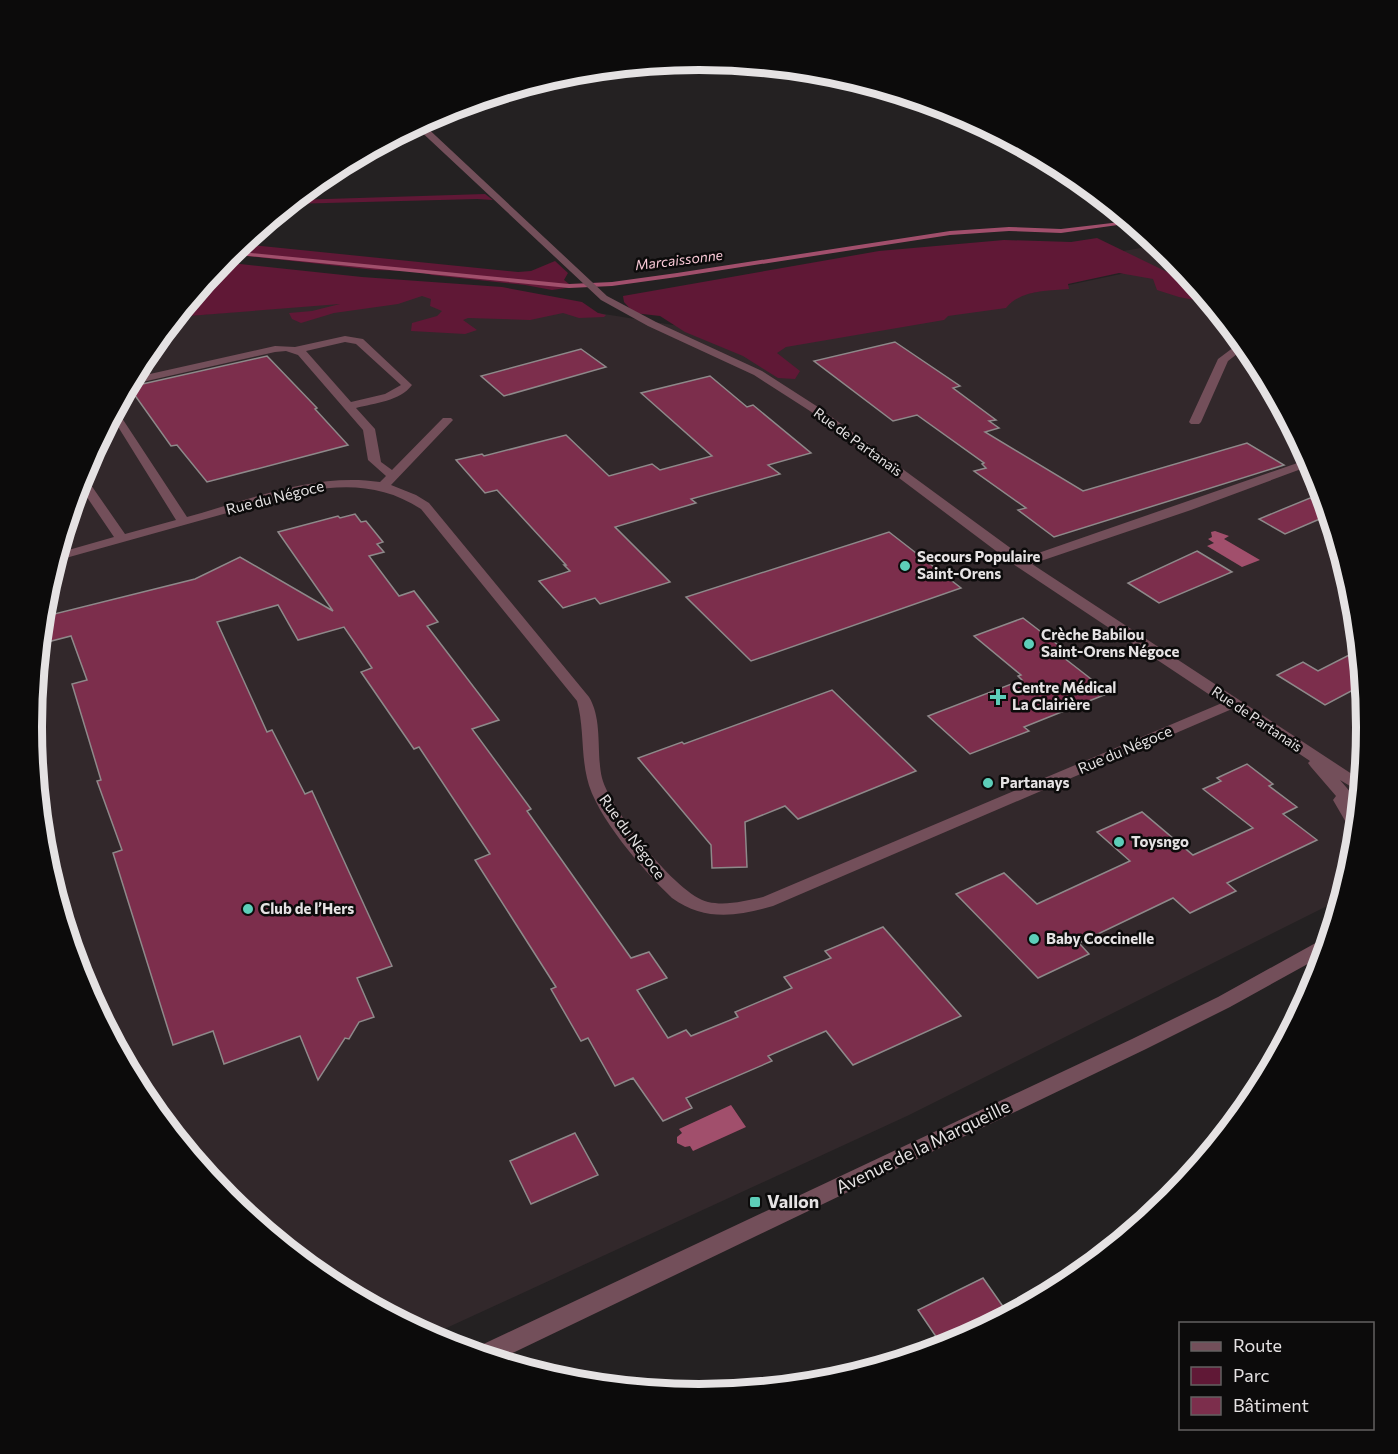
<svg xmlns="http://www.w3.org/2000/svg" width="1398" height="1454" viewBox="0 0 1398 1454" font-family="Commissioner,sans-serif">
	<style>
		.built { fill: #32282b }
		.green { fill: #601836 }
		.water { fill: #a14f6c }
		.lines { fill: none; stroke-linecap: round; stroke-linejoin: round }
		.stream { fill: #a14f6c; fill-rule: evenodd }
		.building { fill: #7c2e4c; stroke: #8e898a; stroke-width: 1.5 }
		.minor { fill: #734f5a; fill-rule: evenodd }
		.poi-dot { fill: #5dceb9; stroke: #0c0b0b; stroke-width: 2 }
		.labels { text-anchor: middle; stroke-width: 5; stroke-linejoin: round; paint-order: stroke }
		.far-water-label { font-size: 14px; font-style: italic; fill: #f9c9d7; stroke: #0c0b0b }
		.far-street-label { font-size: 14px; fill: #e5e2e3; stroke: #0c0b0b }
		.street-label { font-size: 15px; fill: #e5e2e3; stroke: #0c0b0b }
		.poi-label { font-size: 15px; font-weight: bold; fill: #e5e2e3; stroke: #0c0b0b; text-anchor: start }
		.near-street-label { font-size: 18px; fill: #e5e2e3; stroke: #0c0b0b }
		.near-poi-label { font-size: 18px; font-weight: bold; fill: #e5e2e3; stroke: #0c0b0b; text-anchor: start }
		.rim { fill: none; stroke: #e5e2e3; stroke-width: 8 }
	</style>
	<rect width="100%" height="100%" fill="#242122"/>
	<polygon class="built" points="1159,245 1171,255 1254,356 1316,472 1354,597 1366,727 1354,858 1341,899 907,1116 429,1336 328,1282 227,1199 144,1098 82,982 44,857 32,727 44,596 82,471 144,356 176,317 465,292 792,344 1149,268 1123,251"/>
	<g class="green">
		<polygon points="485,194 493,200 477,199 289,204 295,200"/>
		<path d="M1097 238 1196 286 1210 303 1179 297 1157 290 1153 279 1119 273 1068 284 1069 289C1047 291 1020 290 1006 308L948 316 944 320 786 347 777 353 800 371 795 379 778 378 743 356 685 332 660 316 634 313 624 302 623 296 879 251 1004 240 1071 242Z"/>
		<polygon points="241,244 518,272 531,271 555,261 568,273 564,280 573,287 552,290 525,285 432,275 416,271 375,270 228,254"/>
		<polygon points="222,262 362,277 502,287 582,302 598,313 606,315 604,317 579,318 563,313 530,320 468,318 463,320 477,330 465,334 411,331 412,323 437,316 442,311 430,306 431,299 422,296 398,304 334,313 301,323 292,319 289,313 312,311 340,304 176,317"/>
	</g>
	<g class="water">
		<polygon points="1215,531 1229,536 1224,539 1260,560 1242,567 1207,546 1214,543 1208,539 1212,537 1211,532"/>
		<polygon points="731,1105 746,1127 693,1151 690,1146 685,1147 677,1143 677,1137 682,1133 679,1129"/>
	</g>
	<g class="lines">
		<polygon class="stream" points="1129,221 1132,223 1061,233 1009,231 950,235 677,277 612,286 569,288 228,254 231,251 569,284 612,282 677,273 950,231 1009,227 1061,229"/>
	</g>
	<g class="building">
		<polygon points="895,342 960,386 953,388 996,420 989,421 999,428 985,432 1083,491 1247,443 1284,465 1054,537 1018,510 1026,508 974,471 986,468 982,464 984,463 917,415 893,421 814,361"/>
		<polygon points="581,349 606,367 504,396 481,376"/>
		<polygon points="267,356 317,408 315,409 348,445 207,482 177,445 171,446 129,387"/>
		<polygon points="710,376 747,407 753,405 811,453 768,465 780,474 691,499 696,503 615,527 670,582 600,604 595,598 563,608 539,581 570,571 564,565 566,565 497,490 485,493 456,460 482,454 484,456 566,435 609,476 652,464 660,470 712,456 641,393"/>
		<polygon points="1310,498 1326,507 1329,515 1285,534 1259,519"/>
		<polygon points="355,514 361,522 366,521 383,542 377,544 384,552 369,556 399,596 414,591 438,622 427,626 499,720 472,729 531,809 527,811 631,958 649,952 667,978 637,990 668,1038 686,1030 691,1036 738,1017 735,1012 792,988 784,977 831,958 825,951 883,927 961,1016 853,1065 826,1031 768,1056 772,1061 686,1098 692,1108 663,1121 633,1078 615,1086 588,1038 581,1041 551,989 556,987 475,860 490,854 419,747 414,749 361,672 372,668 344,627 298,640 278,605 217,622 267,732 272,730 305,794 312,791 392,966 357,978 374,1017 359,1022 349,1039 345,1038 318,1080 300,1036 224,1064 213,1031 173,1045 113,853 122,850 97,781 101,780 72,684 87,680 71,636 40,644 42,617 195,579 240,557 333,611 278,532 338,516 340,518"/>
		<polygon points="889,532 961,588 751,661 686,597"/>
		<polygon points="1197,551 1232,572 1159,603 1128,583"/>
		<polygon points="1023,618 1066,651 1059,654 1109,693 1024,727 1029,731 970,754 928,716 1022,680 1018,676 1021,675 974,636"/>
		<polygon points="1359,650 1362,690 1353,690 1325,705 1277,675 1303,662 1318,671"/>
		<polygon points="832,690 916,771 798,819 785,806 745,822 747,867 712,868 711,845 638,758 682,742 684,744"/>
		<polygon points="1247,764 1273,784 1269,786 1297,807 1283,814 1317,840 1227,883 1236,891 1190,913 1173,898 1079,943 1089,954 1038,978 956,894 1004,873 1037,904 1130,861 1097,832 1142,812 1193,855 1253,828 1203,789 1221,781 1217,778"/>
		<polygon points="575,1133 598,1175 531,1204 510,1161"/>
		<polygon points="983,1278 1009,1315 954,1344 943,1347 918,1310"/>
	</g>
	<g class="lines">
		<g class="minor">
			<path d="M421 122 607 296 656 322 762 371 818 407 1024 558 1309 459 1312 465 1191 510 1032 564 1361 780 1360 792 1340 780 1359 802 1356 832 1351 831 1333 800 1336 796 1311 767 1308 763 1310 761 1232 709 773 906C736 917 704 921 672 898 644 871 595 816 587 778 581 753 584 726 577 701L421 509C384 485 348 484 306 491L55 561 58 553 114 537 78 484 81 475H84L125 534 176 520 112 417 116 409 187 517C249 500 315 472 380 482L386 476 368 460 363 430 298 355 286 351 275 352 129 385 132 378 275 346 295 347 345 336 363 339 412 385C400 401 375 403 356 408L375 429 381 462 392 470 443 418H451L453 420 391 485 416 495 429 503 589 697C603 720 596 753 602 778 610 809 677 895 708 902 726 906 745 901 763 897L1222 703 1016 566 810 411 754 375 648 326 601 300 415 126ZM345 342 356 344 401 385 385 394 351 402 306 351Z"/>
			<polygon points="1242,341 1246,347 1228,361 1201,422 1199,424 1191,424 1189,422 1218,359"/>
			<polygon points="1329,939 1324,955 1230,1007 1146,1049 498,1360 473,1353 475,1348 1132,1039 1218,997 1321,940"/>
		</g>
	</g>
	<g class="poi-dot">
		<circle cx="905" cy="566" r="6"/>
		<circle cx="1029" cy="644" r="6"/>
		<path d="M995 688h6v6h6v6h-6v6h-6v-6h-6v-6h6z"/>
		<circle cx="988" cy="783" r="6"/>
		<circle cx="1119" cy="842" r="6"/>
		<circle cx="248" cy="909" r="6"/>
		<circle cx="1034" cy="939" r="6"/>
		<rect x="749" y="1196" width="12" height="12" rx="3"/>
	</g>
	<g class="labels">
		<g class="far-water-label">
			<text transform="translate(679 260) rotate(-7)" y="5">Marcaissonne</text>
		</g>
		<g class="far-street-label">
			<text transform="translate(858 442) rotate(36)" y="5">Rue de Partanaïs</text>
			<text transform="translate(1257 719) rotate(34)" y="5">Rue de Partanaïs</text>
		</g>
		<g class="street-label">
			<text transform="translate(275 498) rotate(-14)" y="5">Rue du Négoce</text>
			<text transform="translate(1125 750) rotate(-23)" y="5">Rue du Négoce</text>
			<text transform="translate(632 837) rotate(54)" y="5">Rue du Négoce</text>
		</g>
		<g class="poi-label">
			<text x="917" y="562">Secours Populaire<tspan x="917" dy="17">Saint-Orens</tspan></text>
			<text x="1041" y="640">Crèche Babilou<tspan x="1041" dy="17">Saint-Orens Négoce</tspan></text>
			<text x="1012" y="693">Centre Médical<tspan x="1012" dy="17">La Clairière</tspan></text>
			<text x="1000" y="788">Partanays</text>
			<text x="1131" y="847">Toysngo</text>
			<text x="260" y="914">Club de l’Hers</text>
			<text x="1046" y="944">Baby Coccinelle</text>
		</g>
		<g class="near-street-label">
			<text transform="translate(923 1147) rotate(-26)" y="6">Avenue de la Marqueille</text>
		</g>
		<g class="near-poi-label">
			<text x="767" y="1208">Vallon</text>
		</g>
	</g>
	<path d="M0 0H1398V1454H0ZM42 727a657 657 0 1 1 1314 0a657 657 0 1 1-1314 0Z" fill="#0c0b0b" fill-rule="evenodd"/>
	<path class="rim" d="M42 727a657 657 0 1 1 1314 0a657 657 0 1 1-1314 0Z"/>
	<rect x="1179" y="1322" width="195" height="108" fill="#0c0b0b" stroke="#636161" stroke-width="1.5"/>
	<rect x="1191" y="1342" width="30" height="9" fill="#734f5a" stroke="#636161" stroke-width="1.5"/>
	<text x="1233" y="1352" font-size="18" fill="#e5e2e3">Route</text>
	<rect x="1191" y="1367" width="30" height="18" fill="#601836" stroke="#636161" stroke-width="1.5"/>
	<text x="1233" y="1382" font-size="18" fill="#e5e2e3">Parc</text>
	<rect x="1191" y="1397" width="30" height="18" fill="#7c2e4c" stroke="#636161" stroke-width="1.5"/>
	<text x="1233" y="1412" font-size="18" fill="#e5e2e3">Bâtiment</text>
</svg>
